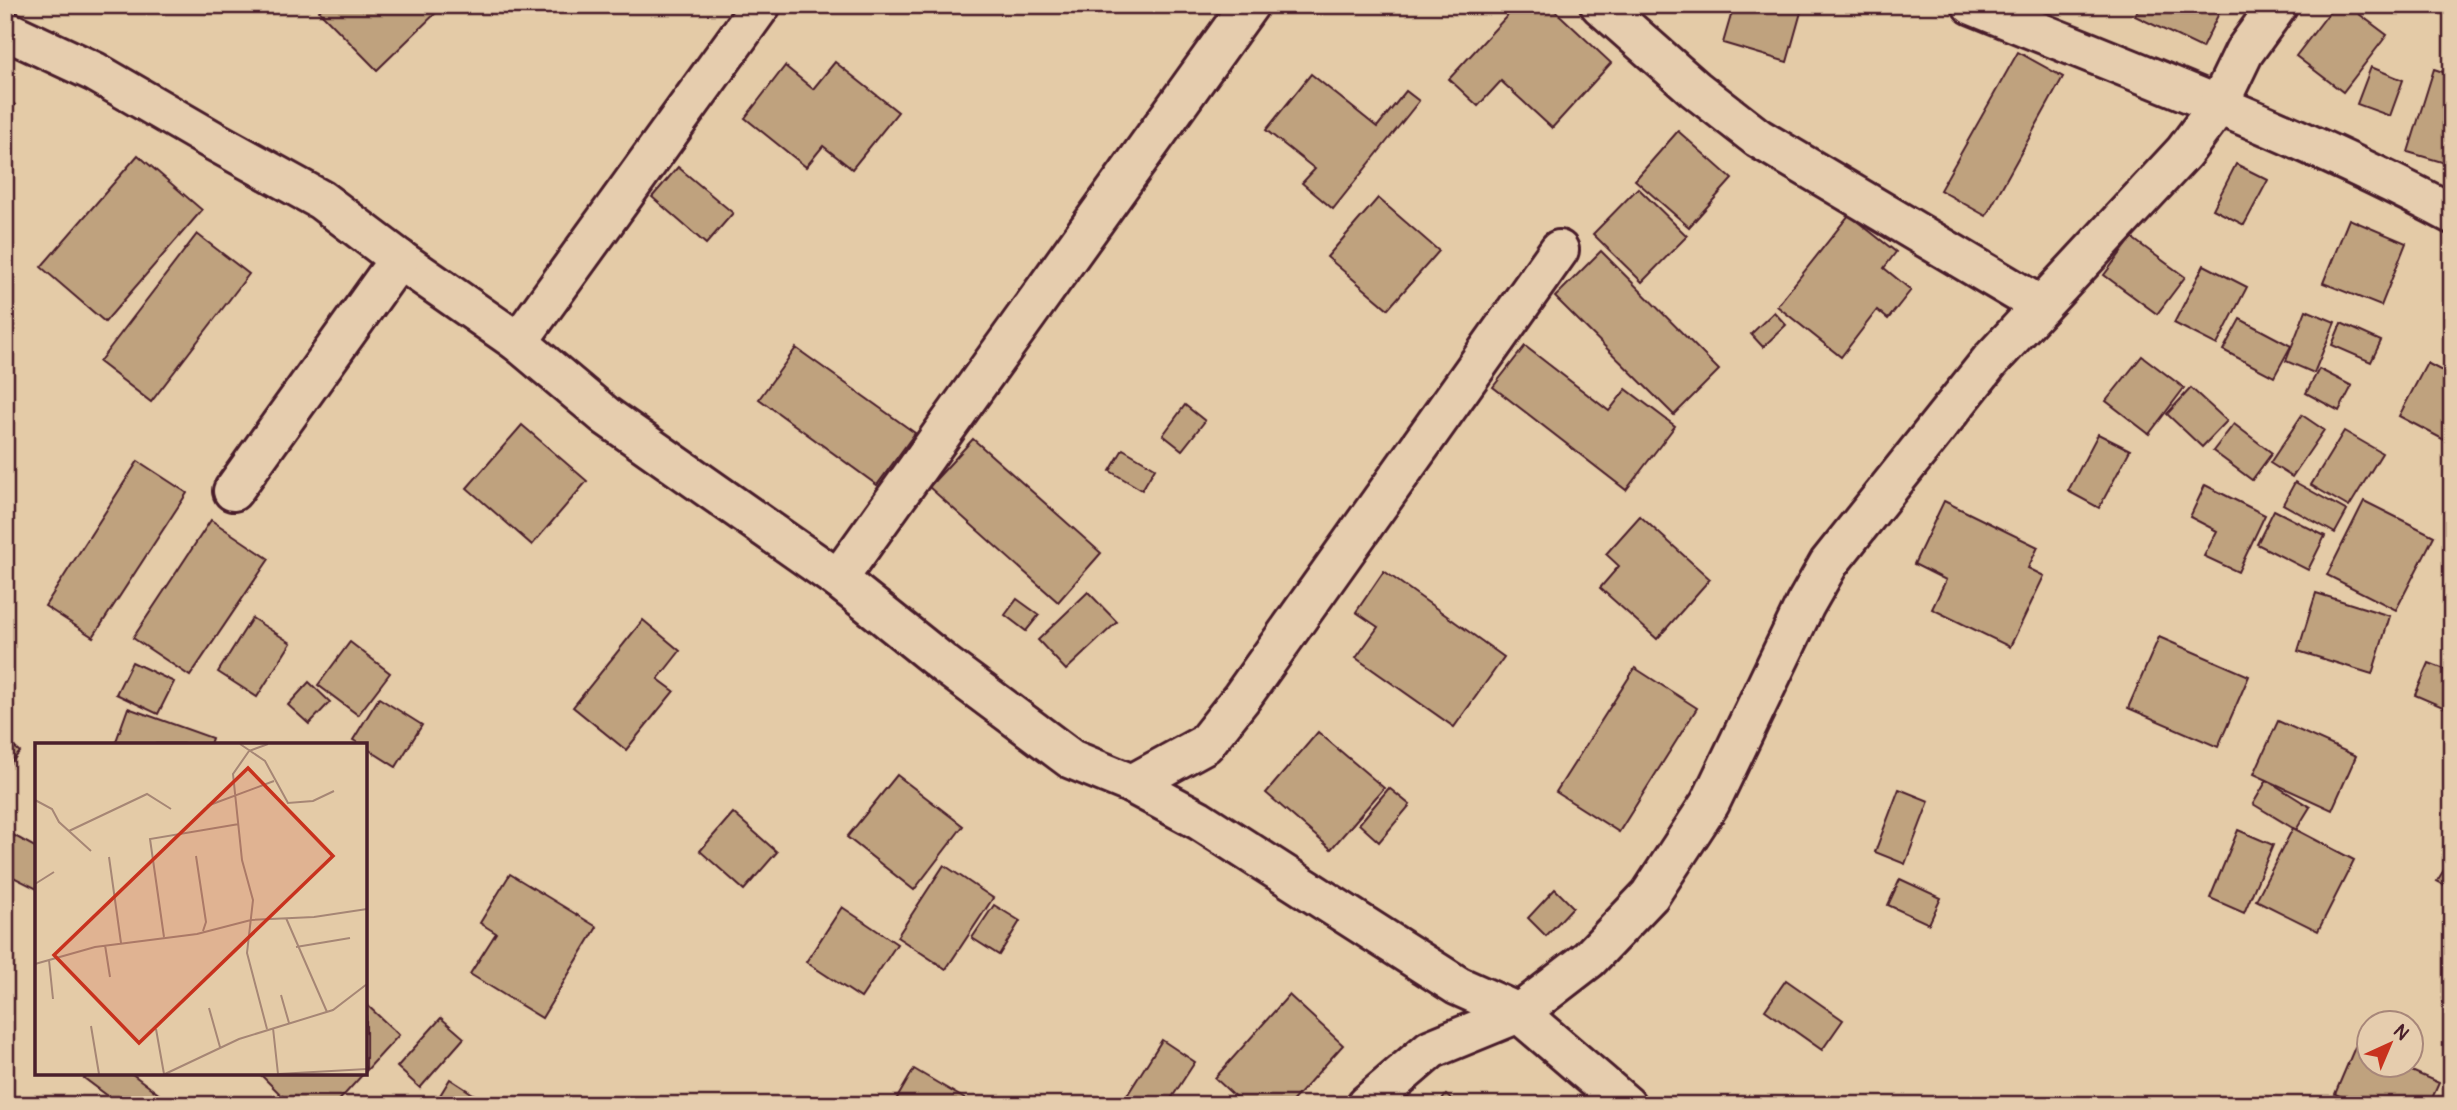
<svg xmlns="http://www.w3.org/2000/svg" width="2457" height="1110" viewBox="0 0 2457 1110" font-family="Pangolin,sans-serif">
	<style>
		.building { fill: #bfa27e; stroke: #4a1f2b; stroke-width: 2 }
		.lines { fill: none; stroke-linecap: round; stroke-linejoin: round }
		.street-casing { stroke: #4a1f2b; stroke-width: 44 }
		.street { stroke: #e6cdae; stroke-width: 38 }
		.inset-road { fill: none; stroke: #a68675; stroke-width: 2 }
		.view { fill: #c8321e; fill-opacity: 0.15; stroke: #c8321e; stroke-width: 3.5 }
		.inset-edge { fill: none; stroke: #4a1f2b; stroke-width: 3.5 }
	</style>
	<rect width="100%" height="100%" fill="#e4cba7"/>
	<filter id="ink" filterUnits="userSpaceOnUse"><feTurbulence type="fractalNoise" baseFrequency=".0143" numOctaves="2"/><feDisplacementMap in="SourceGraphic" scale="14" xChannelSelector="R" yChannelSelector="G"/><feConvolveMatrix kernelMatrix="1 2 1 2 8 2 1 2 1" color-interpolation-filters="sRGB"/></filter>
	<g filter="url(#ink)">
		<g class="building">
			<polygon points="325,5 444,5 377,70 319,11"/>
			<polygon points="1517,5 1549,5 1611,63 1552,128 1501,81 1478,106 1449,79"/>
			<polygon points="1734,5 1803,5 1787,62 1723,43"/>
			<polygon points="2140,5 2223,5 2202,48 2135,16"/>
			<polygon points="2335,5 2347,5 2387,35 2343,92 2296,56"/>
			<polygon points="2018,52 2063,77 1986,216 1940,190"/>
			<polygon points="835,62 898,112 852,169 823,146 806,167 745,118 785,66 813,89"/>
			<polygon points="2371,67 2403,80 2390,116 2357,104"/>
			<polygon points="2434,69 2452,75 2452,165 2408,152"/>
			<polygon points="1311,74 1377,127 1406,91 1419,101 1333,209 1302,183 1315,169 1266,130"/>
			<polygon points="5,95 15,105 5,115"/>
			<polygon points="1678,131 1732,179 1689,227 1635,180"/>
			<polygon points="138,155 202,210 105,322 41,267"/>
			<polygon points="2236,164 2268,180 2244,225 2213,209"/>
			<polygon points="678,167 733,213 706,244 652,197"/>
			<polygon points="1638,188 1687,236 1642,282 1593,234"/>
			<polygon points="1378,198 1439,251 1388,309 1327,257"/>
			<polygon points="1849,215 1896,252 1884,268 1911,290 1888,319 1877,310 1841,357 1777,306"/>
			<polygon points="2349,219 2406,243 2381,306 2323,283"/>
			<polygon points="197,234 249,274 151,402 99,362"/>
			<polygon points="2132,238 2185,277 2157,314 2104,275"/>
			<polygon points="1601,251 1719,370 1674,415 1555,297"/>
			<polygon points="2204,265 2247,287 2217,345 2174,323"/>
			<polygon points="2306,310 2335,322 2314,373 2286,361"/>
			<polygon points="1774,312 1786,325 1763,347 1751,334"/>
			<polygon points="2240,319 2291,346 2274,377 2223,350"/>
			<polygon points="2341,323 2381,341 2371,362 2332,345"/>
			<polygon points="1525,346 1609,411 1626,389 1675,426 1626,490 1493,387"/>
			<polygon points="796,348 915,433 877,485 759,399"/>
			<polygon points="2142,356 2184,388 2149,434 2106,401"/>
			<polygon points="2427,363 2452,376 2452,444 2399,416"/>
			<polygon points="2319,369 2352,386 2339,411 2306,393"/>
			<polygon points="2191,388 2227,421 2202,447 2167,414"/>
			<polygon points="1185,405 1205,421 1182,450 1163,435"/>
			<polygon points="2302,415 2324,430 2292,477 2270,463"/>
			<polygon points="2234,424 2272,453 2252,480 2213,451"/>
			<polygon points="522,425 587,481 532,545 467,488"/>
			<polygon points="2344,431 2382,453 2349,507 2311,485"/>
			<polygon points="2098,434 2130,450 2099,508 2068,491"/>
			<polygon points="973,439 1101,553 1058,602 929,487"/>
			<polygon points="1123,449 1155,468 1142,490 1110,471"/>
			<polygon points="138,461 187,493 93,637 45,606"/>
			<polygon points="2295,482 2347,511 2335,533 2283,504"/>
			<polygon points="2205,485 2265,515 2238,572 2204,556 2217,531 2190,517"/>
			<polygon points="1944,501 2038,547 2028,568 2044,576 2010,647 1932,609 1946,580 1914,564"/>
			<polygon points="2364,501 2434,536 2396,610 2327,575"/>
			<polygon points="2274,510 2325,536 2308,570 2257,544"/>
			<polygon points="1640,516 1710,579 1657,639 1600,588 1619,566 1606,554"/>
			<polygon points="211,520 269,559 190,676 133,638"/>
			<polygon points="1384,571 1504,657 1454,727 1356,658 1378,627 1356,612"/>
			<polygon points="1088,592 1117,622 1066,670 1038,640"/>
			<polygon points="2316,593 2390,616 2372,674 2298,651"/>
			<polygon points="1017,599 1039,615 1026,631 1005,615"/>
			<polygon points="252,618 291,643 257,697 218,672"/>
			<polygon points="643,620 680,651 658,679 674,691 626,750 573,707"/>
			<polygon points="2159,637 2249,676 2218,747 2128,708"/>
			<polygon points="350,642 390,673 358,715 318,685"/>
			<polygon points="132,662 174,682 158,714 116,694"/>
			<polygon points="2429,663 2452,672 2452,711 2415,695"/>
			<polygon points="1635,668 1697,708 1619,832 1556,792"/>
			<polygon points="309,682 330,702 309,724 288,705"/>
			<polygon points="379,698 422,725 396,767 366,748 366,744 360,744 353,740"/>
			<polygon points="128,708 212,738 210,744 115,744"/>
			<polygon points="2278,721 2356,756 2332,810 2254,774"/>
			<polygon points="1318,732 1384,788 1331,849 1266,793"/>
			<polygon points="5,739 20,752 5,769"/>
			<polygon points="897,775 963,826 914,890 847,837"/>
			<polygon points="2267,780 2310,807 2296,830 2253,804"/>
			<polygon points="1389,788 1410,805 1379,842 1359,824"/>
			<polygon points="1899,789 1929,801 1905,864 1875,852"/>
			<polygon points="733,813 777,852 744,890 700,851"/>
			<polygon points="2293,828 2354,860 2318,931 2256,900"/>
			<polygon points="2238,830 2273,845 2244,913 2210,898"/>
			<polygon points="13,835 37,848 37,889 5,873 5,851"/>
			<polygon points="2452,857 2452,889 2437,881"/>
			<polygon points="944,865 993,898 946,969 897,937"/>
			<polygon points="510,874 597,927 542,1018 470,974 496,933 480,923"/>
			<polygon points="1900,879 1941,898 1929,924 1888,905"/>
			<polygon points="1555,889 1573,907 1546,936 1528,918"/>
			<polygon points="994,905 1020,921 999,955 972,938"/>
			<polygon points="842,907 897,944 861,998 806,962"/>
			<polygon points="1786,980 1843,1020 1822,1050 1765,1010"/>
			<polygon points="1289,995 1343,1045 1289,1105 1244,1105 1215,1078"/>
			<polygon points="366,1004 399,1035 366,1071"/>
			<polygon points="441,1018 464,1038 420,1088 397,1067"/>
			<polygon points="1162,1040 1195,1062 1167,1105 1121,1105"/>
			<polygon points="2355,1047 2370,1053 2370,1064 2396,1064 2439,1083 2429,1105 2361,1105 2335,1094"/>
			<polygon points="914,1069 975,1105 893,1105"/>
			<polygon points="88,1073 131,1073 169,1102 167,1105 120,1105 84,1078"/>
			<polygon points="259,1073 364,1073 335,1105 291,1105"/>
			<polygon points="450,1079 490,1105 434,1105"/>
			<polygon points="1446,1095 1458,1105 1438,1105"/>
			<polygon points="2439,1097 2452,1100 2452,1105 2437,1105"/>
		</g>
		<g class="lines">
			<g class="street-casing">
				<g id="street">
					<polyline points="1600,5 1695,89 1758,138 2041,306"/>
					<path d="M1972 5C2133 71 2298 132 2452 214"/>
					<polyline points="5,30 95,72 214,141 321,200 399,259 518,342 606,416 838,579 944,664 1071,759 1132,784 1199,820 1458,986 1519,1013 1626,1105"/>
					<polyline points="518,342 761,5"/>
					<polyline points="233,491 399,259"/>
					<polyline points="838,579 1249,5"/>
					<polyline points="1132,784 1205,744 1242,697 1559,250"/>
					<polyline points="1366,1105 1431,1049 1519,1013 1589,959 1650,895 1710,803 1805,605 1829,563 1990,361 2184,152 2218,106 2244,52 2278,5"/>
				</g>
			</g>
			<use href="#street" class="street"/>
		</g>
	</g>
	<g transform="translate(35 743)">
		<rect width="332" height="332" fill="#e4cba7"/>
		<path class="inset-road" d="M205 1 230 18 253 60 278 58 299 48M0 57 17 66 24 79 56 108M172 63 239 38M34 88 112 51 136 66M161 113 171 179 168 188M74 114 86 200M0 141 19 129M251 175 292 269M129 194 115 96 204 81M70 202 75 234M261 204 315 195M14 217 18 256M0 221 60 204 162 191 216 177 279 174 332 166M246 252 254 280M174 265 185 304M56 283 64 331M238 285 243 331M121 286 129 331M232 286 212 210 218 157 207 117 198 31 214 8 233 1M130 331 204 296 298 267 332 241M243 331 332 326"/>
		<path class="view" d="M213 25 298 113 104 300 19 212Z"/>
		<rect width="332" height="332" class="inset-edge"/>
	</g>
	<rect width="2457" height="1110" fill="none" stroke="#e6cdae" stroke-width="28"/>
	<rect x="14" y="14" width="2429" height="1082" fill="none" stroke="#4a1f2b" stroke-width="2.5" filter="url(#ink)"/>
	<g transform="translate(2390 1044) rotate(44)"><circle r="33" fill="#e6cdae" stroke="#a8877a" stroke-width="2"/>
	<path d="M0-5L12 26L0 18L-12 26Z" fill="#c8321e"/>
	<text y="-10" font-size="19" font-weight="bold" text-anchor="middle" fill="#4a1f2b">N</text>
	</g>
</svg>
